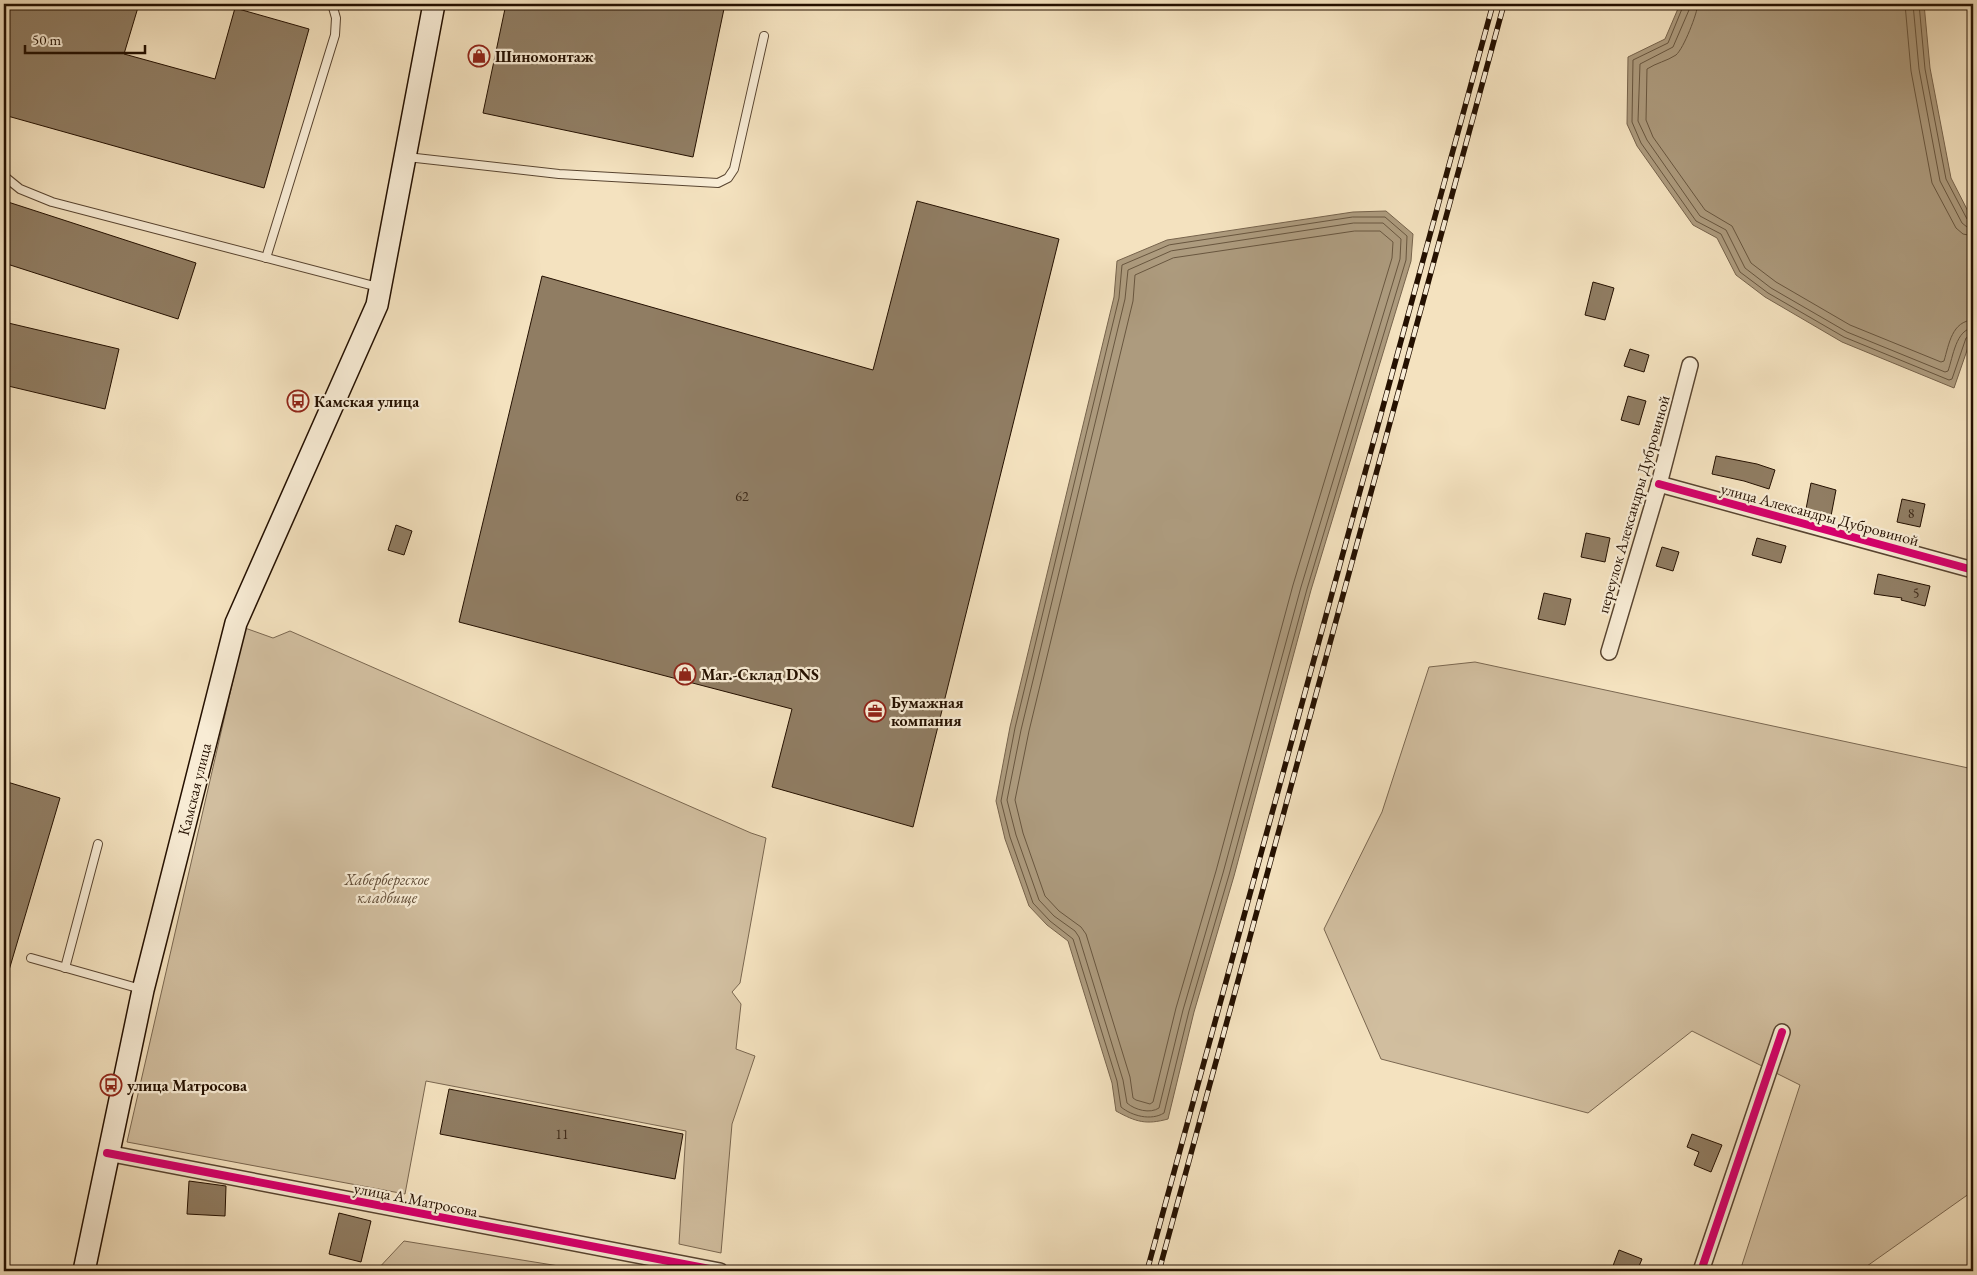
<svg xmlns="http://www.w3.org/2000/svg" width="1977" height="1275" viewBox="0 0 1977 1275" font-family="'EB Garamond',serif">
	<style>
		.green { fill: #d1be9f; stroke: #7a6750 }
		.water { fill: #ad9b7e; stroke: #76634c }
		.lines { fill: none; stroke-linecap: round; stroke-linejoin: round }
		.shore { stroke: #68563f; stroke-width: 1 }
		.building { fill: #907d63; stroke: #241000 }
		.lane-casing { stroke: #584430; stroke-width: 10 }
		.street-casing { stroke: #584430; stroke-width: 18 }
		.secondary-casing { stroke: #241000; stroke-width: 24 }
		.lane { stroke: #f8ecd5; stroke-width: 8 }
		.street { stroke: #f8ecd5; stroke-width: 15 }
		.secondary { stroke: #f8ecd5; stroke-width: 21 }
		.rail-casing { stroke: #241000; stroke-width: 5.5 }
		.rail { stroke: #f8ecd5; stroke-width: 4; stroke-dasharray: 11; stroke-linecap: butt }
		.cycleway-casing { stroke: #f8ecd5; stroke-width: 11 }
		.cycleway { stroke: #d6006c; stroke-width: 8 }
		.labels { text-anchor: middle; stroke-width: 4.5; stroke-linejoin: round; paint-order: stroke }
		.number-label { font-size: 14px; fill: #3f2b19 }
		.poi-label { font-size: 16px; font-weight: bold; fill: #241000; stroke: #f8ecd5; text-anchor: start }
		.street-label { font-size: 16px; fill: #241000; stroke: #f8ecd5 }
		.park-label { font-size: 16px; font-style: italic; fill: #614d38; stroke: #f8ecd5 }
	</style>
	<rect width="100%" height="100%" fill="#f4e2bf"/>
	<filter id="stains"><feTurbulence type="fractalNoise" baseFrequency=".004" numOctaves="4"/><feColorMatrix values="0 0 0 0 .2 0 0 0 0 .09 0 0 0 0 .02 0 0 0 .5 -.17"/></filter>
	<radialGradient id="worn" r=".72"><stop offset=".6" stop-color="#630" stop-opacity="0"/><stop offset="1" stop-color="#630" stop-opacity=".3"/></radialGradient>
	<g class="green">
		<polygon points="245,628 273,638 290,631 751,833 766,838 740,983 732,992 741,1004 736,1049 755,1056 732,1124 721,1253 679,1244 686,1131 426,1081 405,1194 127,1142"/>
		<polygon points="1475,662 1973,769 1973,1191 1860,1271 1740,1271 1800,1085 1692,1031 1588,1113 1381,1059 1324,929 1382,812 1429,667"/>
		<polygon points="404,1241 590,1271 376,1271"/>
	</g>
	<g class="water">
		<polygon points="1680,4 1924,4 1930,68 1951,178 1973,221 1973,333 1954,388 1842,342 1765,297 1736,275 1717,238 1693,225 1637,146 1627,124 1628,57 1665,39"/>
		<path d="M1386 211 1413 234 1411 261 1311 590 1234 876 1194 1012 1168 1119C1146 1125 1136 1122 1116 1111L1112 1083 1068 941 1047 925 1029 906 1005 839 996 801 1010 727 1114 297 1117 261 1167 240 1353 212Z"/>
	</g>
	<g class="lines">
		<g class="shore">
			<polyline points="1684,4 1668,43 1633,60 1632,122 1641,143 1696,221 1721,234 1740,272 1768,293 1844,337 1949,380 1952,379 1966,338 1973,334"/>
			<path d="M1690 4 1689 10 1673 47 1640 64 1638 121 1647 140 1700 216 1726 230 1745 268 1771 288 1847 332 1945 372 1948 371C1953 357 1956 329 1973 328"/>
			<path d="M1698 4C1697 14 1684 48 1676 55 1667 61 1656 63 1647 69L1646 120 1653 137 1705 210 1732 226 1751 263 1776 282 1850 325 1941 362 1944 361C1949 344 1952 321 1973 320"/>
			<polyline points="1905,4 1911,71 1932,183 1956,228 1963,234 1973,236"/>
			<polyline points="1913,4 1919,69 1940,181 1962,223 1967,227 1973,228"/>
			<polyline points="1919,4 1925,69 1946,179 1967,219 1973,222"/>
			<path d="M1353 217H1385L1407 236 1406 260 1307 589 1229 875 1189 1011 1164 1113C1151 1121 1132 1116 1121 1107L1117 1081 1073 939 1050 921 1033 903 1010 837 1001 801 1015 728 1119 298 1122 265 1169 245Z"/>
			<path d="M1354 223H1383L1401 239 1400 259 1301 587 1223 873 1183 1010 1159 1108C1150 1114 1135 1110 1127 1103L1123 1080 1079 937 1075 931 1054 916 1039 900 1016 835 1007 800 1021 730 1125 299 1128 270 1171 251Z"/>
			<polygon points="1355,231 1380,231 1393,242 1392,258 1293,585 1216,871 1176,1008 1153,1102 1150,1104 1136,1100 1133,1098 1130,1077 1086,934 1081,927 1059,911 1045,896 1023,833 1015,800 1029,731 1133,301 1135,275 1173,258"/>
		</g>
	</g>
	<g class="building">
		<polygon points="4,4 139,4 124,54 215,79 235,8 309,29 264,188 4,115"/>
		<polygon points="506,4 725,4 693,157 483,113"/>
		<polygon points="917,201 1059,239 913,827 772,787 792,709 459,622 542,276 873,370"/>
		<polygon points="8,202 196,263 178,319 4,263 4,215"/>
		<polygon points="1593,282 1614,288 1605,320 1585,315"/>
		<polygon points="4,322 119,349 105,409 4,385"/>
		<polygon points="1630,349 1649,355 1644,372 1624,366"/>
		<polygon points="1628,396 1646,401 1639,425 1621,420"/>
		<polygon points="1716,456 1757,464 1775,470 1769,489 1744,481 1712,474"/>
		<polygon points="1811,483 1836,490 1831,516 1806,509"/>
		<polygon points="1902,499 1925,504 1920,527 1897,522"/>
		<polygon points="396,525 412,531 404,555 388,550"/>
		<polygon points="1586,533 1610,538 1605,562 1581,557"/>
		<polygon points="1757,538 1786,546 1781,563 1752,555"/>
		<polygon points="1662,547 1679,552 1673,571 1656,566"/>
		<polygon points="1878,574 1930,586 1925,606 1901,600 1902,598 1874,594"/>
		<polygon points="1544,593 1571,599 1565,625 1538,619"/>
		<polygon points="4,781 60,798 7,977 4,977"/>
		<polygon points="449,1089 683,1134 675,1179 440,1134"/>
		<polygon points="1692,1134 1722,1145 1711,1172 1694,1165 1699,1152 1687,1147"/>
		<polygon points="189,1181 226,1186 225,1216 187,1214"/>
		<polygon points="339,1213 371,1221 361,1262 329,1254"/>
		<polygon points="1619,1250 1642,1259 1637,1271 1611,1271"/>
	</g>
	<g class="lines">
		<g class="lane-casing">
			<g id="lane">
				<polyline points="407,157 559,174 718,183 728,178 734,169 764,36"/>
				<polyline points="4,176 20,189 52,202 378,287"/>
				<polyline points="266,258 335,35 336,18 332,4"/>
				<polyline points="31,958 141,989"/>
				<polyline points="65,968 98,844"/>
			</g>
		</g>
		<g class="street-casing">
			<g id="street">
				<polyline points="1659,484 1973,570"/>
				<polyline points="1609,652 1659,484 1690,365"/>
				<polyline points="107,1153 720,1271"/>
				<polyline points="1701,1271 1782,1032"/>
			</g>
		</g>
		<g class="secondary-casing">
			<polyline id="secondary" points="84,1271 143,990 236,623 377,305 434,4"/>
		</g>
		<use href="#lane" class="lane"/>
		<use href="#street" class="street"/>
		<use href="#secondary" class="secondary"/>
		<g class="rail-casing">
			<g id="rail">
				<polyline points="1147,1271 1493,4"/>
				<polyline points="1159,1271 1504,4"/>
			</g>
		</g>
		<use href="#rail" class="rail"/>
		<g class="cycleway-casing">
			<g id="cycleway">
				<polyline points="1659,484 1973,570"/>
				<polyline points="107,1153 720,1271"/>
				<polyline points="1701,1271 1782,1032"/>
			</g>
		</g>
		<use href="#cycleway" class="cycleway"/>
	</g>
	<defs>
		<g id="shop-ring" transform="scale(1.125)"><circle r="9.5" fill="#f8ecd5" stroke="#8f2418" stroke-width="1.5"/><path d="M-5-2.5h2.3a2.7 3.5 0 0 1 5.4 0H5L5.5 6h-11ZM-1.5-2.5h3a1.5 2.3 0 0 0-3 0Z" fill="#8f2418"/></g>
		<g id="bus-ring" transform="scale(1.125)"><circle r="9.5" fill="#f8ecd5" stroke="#8f2418" stroke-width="1.5"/><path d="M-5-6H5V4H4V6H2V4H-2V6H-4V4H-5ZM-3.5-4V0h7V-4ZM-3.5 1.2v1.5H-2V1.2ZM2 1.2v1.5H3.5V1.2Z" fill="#8f2418"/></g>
		<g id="office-ring" transform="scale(1.125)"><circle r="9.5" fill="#f8ecd5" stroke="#8f2418" stroke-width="1.5"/><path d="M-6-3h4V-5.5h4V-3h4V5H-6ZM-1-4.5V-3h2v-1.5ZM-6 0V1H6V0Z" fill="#8f2418"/></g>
	</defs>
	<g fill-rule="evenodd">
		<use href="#shop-ring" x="479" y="56"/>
		<use href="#bus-ring" x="298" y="401"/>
		<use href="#shop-ring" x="685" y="674"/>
		<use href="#office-ring" x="875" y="711"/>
		<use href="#bus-ring" x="111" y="1085"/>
	</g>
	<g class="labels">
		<g class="number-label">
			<text x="742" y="501">62</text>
			<text x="1911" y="518">8</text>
			<text x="1916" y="598">5</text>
			<text x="562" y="1139">11</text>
		</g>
		<g class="poi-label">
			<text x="495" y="62">Шиномонтаж</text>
			<text x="314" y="407">Камская улица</text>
			<text x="701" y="680">Маг.-Склад DNS</text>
			<text x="891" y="708">Бумажная<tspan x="891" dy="18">компания</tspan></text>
			<text x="127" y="1091">улица Матросова</text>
		</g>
		<g class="street-label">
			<text transform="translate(1633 504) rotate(-74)" y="6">переулок Александры Дубровиной</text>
			<text transform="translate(1820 514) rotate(15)" y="6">улица Александры Дубровиной</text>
			<text transform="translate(194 789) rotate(-76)" y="6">Камская улица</text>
			<text transform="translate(416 1199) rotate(11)" y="6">улица А.Матросова</text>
		</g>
		<g class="park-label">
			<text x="387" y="885">Хабербергское<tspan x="387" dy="18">кладбище</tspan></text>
		</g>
	</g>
	<rect width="1977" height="1275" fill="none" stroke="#f4e2bf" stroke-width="20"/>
	<rect x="5" y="5" width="1967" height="1265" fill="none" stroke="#241000" stroke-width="2.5"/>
	<rect x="10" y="10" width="1957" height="1255" fill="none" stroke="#241000"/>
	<path d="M25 45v8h120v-8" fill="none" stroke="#241000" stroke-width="2.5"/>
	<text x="32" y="45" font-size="15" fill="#241000" stroke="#f8ecd5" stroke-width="4" paint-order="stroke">50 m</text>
	<rect width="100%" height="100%" filter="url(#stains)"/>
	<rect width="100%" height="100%" fill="url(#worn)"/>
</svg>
